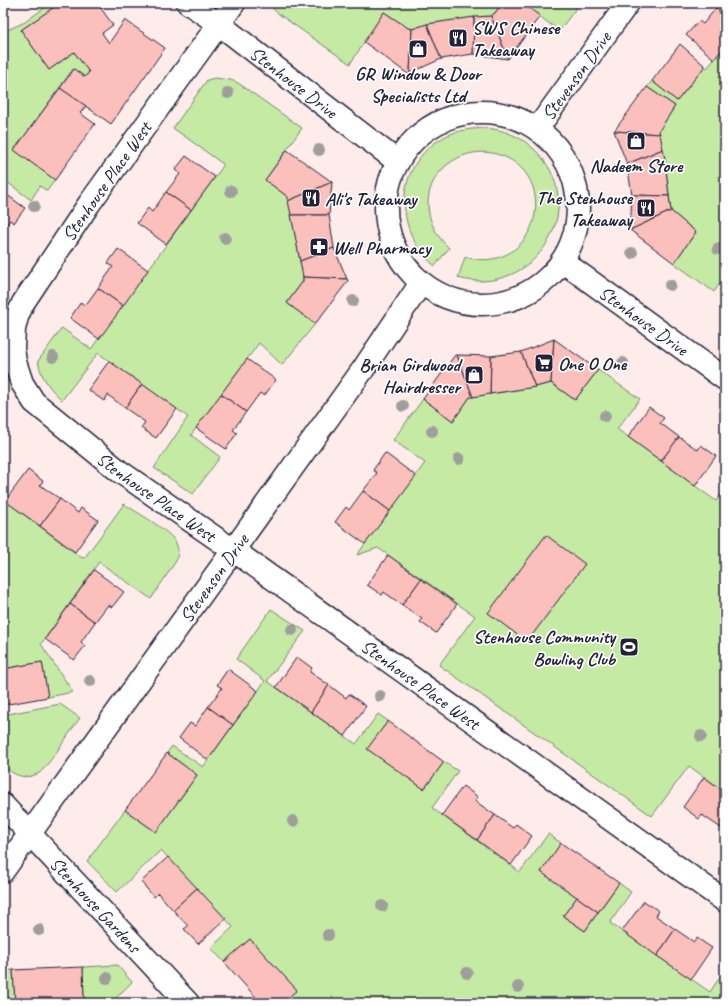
<svg xmlns="http://www.w3.org/2000/svg" width="728" height="1006" viewBox="0 0 728 1006" font-family="Caveat,sans-serif">
	<style>
		.green { fill: #c4eaa4; stroke: #738670 }
		.building { fill: #fbbfbc; stroke: #22223b }
		.lines { fill: none; stroke-linecap: round; stroke-linejoin: round }
		.minor-casing { stroke: #22223b; stroke-width: 25 }
		.tertiary-casing { stroke: #22223b; stroke-width: 25 }
		.minor { stroke: #fff; stroke-width: 22 }
		.tertiary { stroke: #fff; stroke-width: 22 }
		.tree { fill: #a09e9b }
		.labels { text-anchor: middle; stroke-width: 3.5; stroke-linejoin: round; paint-order: stroke }
		.poi-label { font-size: 19px; font-weight: bold; fill: #22223b; stroke: #fff; text-anchor: start }
		.street-label { font-size: 19px; fill: #22223b; stroke: #fff }
	</style>
	<rect width="100%" height="100%" fill="#feeceb"/>
	<filter id="ink" filterUnits="userSpaceOnUse"><feTurbulence type="fractalNoise" baseFrequency=".025" numOctaves="2"/><feDisplacementMap in="SourceGraphic" scale="8" xChannelSelector="R" yChannelSelector="G"/><feConvolveMatrix kernelMatrix="1 2 1 2 8 2 1 2 1" color-interpolation-filters="sRGB"/></filter>
	<g filter="url(#ink)">
		<g class="green">
			<polygon points="51,3 60,3 21,30 49,70 74,52 89,72 85,77 73,69 15,149 55,180 47,191 40,186 31,200 3,179 3,72 9,70 3,41 3,32 25,22"/>
			<polygon points="272,3 502,3 495,13 491,16 427,24 412,29 408,28 384,12 350,64 280,15 273,9"/>
			<polygon points="522,3 580,3 559,31"/>
			<polygon points="725,47 725,276 714,292 674,263 696,232 671,211 665,160 659,131 675,106 647,87 652,81 677,101 705,66 707,68"/>
			<path d="M215 78 231 80 238 83 302 128 265 180 288 197 303 277V281L287 303 315 324 282 365 259 343 191 435 220 457 193 494 154 468 188 417 98 353 62 400C50 389 41 378 38 361L62 328 91 349 223 166V164L173 128 207 80Z"/>
			<path d="M484 128C503 129 520 136 534 149 593 205 536 299 458 278L465 257C540 278 565 168 492 153 476 150 459 155 447 165 419 188 424 225 449 248L435 266C391 230 394 161 448 135 459 130 471 129 484 128Z"/>
			<polygon points="598,370 640,399 617,429 716,501 725,489 725,792 689,766 652,816 439,665 475,616 378,548 357,555 425,463 393,440 423,399 453,421 470,397 535,387 551,383 575,400"/>
			<path d="M3 499 82 558 85 557 124 504C136 512 171 531 176 543 179 549 178 555 176 561L151 599 99 562 41 644 73 692 48 697 42 662 3 669Z"/>
			<polygon points="271,609 305,631 267,681 356,744 378,714 388,721 368,749 424,789 444,762 458,771 432,808 520,872 548,834 561,843 541,872 577,897 563,916 585,931 619,883 631,892 610,923 710,992 725,969 725,1003 306,1003 304,1000 301,1003 282,1003 296,990 250,939 224,962 211,948 233,927 161,850 117,892 87,861 125,810 156,832 197,775 167,753 172,746 203,767 265,681 236,659"/>
			<path d="M60 704 80 718C73 727 46 770 39 773 25 781 13 775 3 765V715Z"/>
			<polygon points="117,965 132,982 114,1000 116,1003 49,1003 84,1001 83,967"/>
			<polygon points="3,970 13,970 15,1003 3,1003"/>
		</g>
		<g class="building">
			<polygon points="60,3 97,3 113,25 102,33 109,43 125,20 165,48 111,124 60,88 74,69 85,77 89,72 74,52 49,70 21,30"/>
			<polygon points="502,3 522,3 540,16 508,59 491,16 495,13"/>
			<polygon points="721,3 725,3 725,16 716,8"/>
			<polygon points="716,8 725,16 725,47 714,59 686,35 699,21 703,24"/>
			<polygon points="384,12 408,28 412,29 410,73 408,74 364,42"/>
			<polygon points="491,16 508,59 473,54 474,17"/>
			<polygon points="474,17 473,54 441,59 427,24"/>
			<polygon points="427,24 441,59 410,73 412,29"/>
			<polygon points="680,44 705,66 677,101 652,81"/>
			<polygon points="647,87 675,106 659,131 660,134 614,131"/>
			<polygon points="60,88 86,106 80,113 95,124 55,180 14,150"/>
			<polygon points="614,131 660,134 663,149 627,164"/>
			<polygon points="663,149 665,160 669,196 632,195 627,164"/>
			<polygon points="287,150 321,174 332,182 288,201 288,197 265,180"/>
			<polygon points="186,156 215,177 191,210 166,192 180,174 175,170"/>
			<polygon points="332,182 329,215 291,215 288,201"/>
			<polygon points="3,192 25,208 14,223 10,220 3,229"/>
			<polygon points="166,192 191,210 166,244 137,223 148,208 152,212"/>
			<polygon points="632,195 669,196 671,211 630,230"/>
			<polygon points="671,211 696,232 674,263 630,230"/>
			<polygon points="291,215 329,215 334,248 300,261"/>
			<polygon points="334,248 347,279 303,277 300,261"/>
			<polygon points="118,249 148,270 123,306 98,288 113,267 108,263"/>
			<polygon points="303,277 347,279 348,281 315,324 287,303 303,281"/>
			<polygon points="98,288 123,306 99,339 70,318 81,302 85,306"/>
			<polygon points="554,339 551,383 535,387 521,352"/>
			<polygon points="554,339 598,370 575,400 551,383"/>
			<polygon points="521,352 535,387 490,394 491,356"/>
			<polygon points="455,355 457,355 473,397 470,397 453,421 423,399"/>
			<polygon points="457,355 491,356 490,394 473,397"/>
			<polygon points="247,359 276,380 264,396 260,393 246,412 221,394"/>
			<polygon points="109,361 142,384 125,408 108,395 104,401 88,390"/>
			<polygon points="142,384 177,409 156,438 141,428 145,422 125,408"/>
			<polygon points="221,394 246,412 233,430 237,433 226,449 196,428"/>
			<polygon points="649,407 664,418 660,423 679,437 661,461 628,437"/>
			<polygon points="679,437 698,450 701,445 716,456 695,486 661,461"/>
			<polygon points="385,453 416,476 390,511 363,491 377,473 373,470"/>
			<polygon points="28,470 43,481 40,485 60,499 40,526 5,501"/>
			<polygon points="363,491 390,511 365,544 335,522 346,507 349,510"/>
			<polygon points="60,499 78,513 81,508 98,520 75,552 40,526"/>
			<polygon points="546,535 585,564 527,642 488,613"/>
			<polygon points="388,555 421,579 402,605 384,592 382,595 367,585"/>
			<polygon points="94,570 124,592 112,607 108,605 95,622 70,604"/>
			<polygon points="421,579 457,604 436,633 420,622 422,619 402,605"/>
			<polygon points="70,604 95,622 81,642 85,646 74,660 45,639"/>
			<polygon points="297,657 312,668 310,672 329,685 311,712 276,687"/>
			<polygon points="42,662 48,697 3,705 3,669"/>
			<polygon points="228,669 258,691 233,725 208,707 222,688 217,685"/>
			<polygon points="329,685 346,698 349,694 366,706 345,736 311,712"/>
			<polygon points="208,707 233,725 208,760 179,738 190,723 195,726"/>
			<polygon points="388,721 444,762 424,789 367,749"/>
			<polygon points="167,753 197,775 156,832 125,810"/>
			<polygon points="704,777 725,792 725,822 721,828 702,815 699,819 683,807"/>
			<polygon points="463,786 478,797 475,801 495,815 477,840 442,815"/>
			<polygon points="495,815 513,828 516,824 532,836 511,865 477,840"/>
			<polygon points="561,843 619,883 598,912 541,872"/>
			<polygon points="168,857 197,888 173,910 158,893 154,897 141,882"/>
			<polygon points="197,888 226,919 198,944 184,929 188,926 173,910"/>
			<polygon points="577,897 598,912 585,931 563,916"/>
			<polygon points="644,901 659,911 656,916 675,929 657,956 622,931"/>
			<polygon points="675,929 694,942 697,938 712,948 691,979 657,956"/>
			<polygon points="250,939 297,990 282,1003 261,1003 224,962"/>
			<polygon points="83,967 84,1001 15,1003 13,970"/>
		</g>
		<g class="lines">
			<g class="minor-casing">
				<g id="minor">
					<path id="s1" d="M234 3 89 204 23 303 17 317 14 329 13 349 15 362 22 383 34 402 119 471 233 550 725 901"/>
					<path id="s2" d="M3 805 188 1003"/>
				</g>
			</g>
			<g class="tertiary-casing">
				<g id="tertiary">
					<path id="s3" d="M188 3 219 24 398 162"/>
					<circle cx="482" cy="208" r="96"/>
					<path id="s4" d="M537 129 628 3"/>
					<path id="s5" d="M562 261 725 379"/>
					<path id="s6" d="M3 871 364 368 421 283"/>
				</g>
			</g>
			<use href="#minor" class="minor"/>
			<use href="#tertiary" class="tertiary"/>
		</g>
		<g class="tree">
			<circle cx="228" cy="93" r="6"/>
			<circle cx="319" cy="150" r="6"/>
			<circle cx="231" cy="191" r="6"/>
			<circle cx="34" cy="206" r="6"/>
			<circle cx="225" cy="238" r="6"/>
			<circle cx="718" cy="249" r="6"/>
			<circle cx="632" cy="253" r="6"/>
			<circle cx="670" cy="285" r="6"/>
			<circle cx="353" cy="301" r="6"/>
			<circle cx="53" cy="357" r="6"/>
			<circle cx="623" cy="363" r="6"/>
			<circle cx="403" cy="406" r="6"/>
			<circle cx="605" cy="416" r="6"/>
			<circle cx="432" cy="431" r="6"/>
			<circle cx="459" cy="459" r="6"/>
			<circle cx="292" cy="630" r="6"/>
			<circle cx="90" cy="681" r="6"/>
			<circle cx="380" cy="696" r="6"/>
			<circle cx="701" cy="736" r="6"/>
			<circle cx="293" cy="821" r="6"/>
			<circle cx="382" cy="906" r="6"/>
			<circle cx="39" cy="930" r="6"/>
			<circle cx="328" cy="935" r="6"/>
			<circle cx="467" cy="973" r="6"/>
			<circle cx="107" cy="978" r="6"/>
			<circle cx="518" cy="987" r="6"/>
		</g>
	</g>
	<defs>
		<g id="restaurant-square" transform="scale(1)"><rect x="-9" y="-9" width="18" height="18" rx="4" fill="#22223b" stroke="#fff"/><path d="M-5-6h1v4h1v-4h1v4h1v-4h1v5L-1.5 .5V6h-2V.5L-5-1ZM5-6V6H3V1.5H1.5Q1.5-4 5-6Z" fill="#fff"/></g>
		<g id="shop-square" transform="scale(1)"><rect x="-9" y="-9" width="18" height="18" rx="4" fill="#22223b" stroke="#fff"/><path d="M-5-2.5h2.3a2.7 3.5 0 0 1 5.4 0H5L5.5 6h-11ZM-1.5-2.5h3a1.5 2.3 0 0 0-3 0Z" fill="#fff"/></g>
		<g id="pharmacy-square" transform="scale(1)"><rect x="-9" y="-9" width="18" height="18" rx="4" fill="#22223b" stroke="#fff"/><path d="M-2-6h4v4h4v4h-4v4h-4v-4h-4v-4h4Z" fill="#fff"/></g>
		<g id="supermarket-square" transform="scale(1)"><rect x="-9" y="-9" width="18" height="18" rx="4" fill="#22223b" stroke="#fff"/><path d="M-6-5.5h2.5l.6 2H6L4.5 2H-2.5L-4.4-4H-6ZM-1.5 3.2a1.3 1.3 0 1 0 .1 0ZM3 3.2a1.3 1.3 0 1 0 .1 0Z" fill="#fff"/></g>
		<g id="stadium-square" transform="scale(1)"><rect x="-9" y="-9" width="18" height="18" rx="4" fill="#22223b" stroke="#fff"/><path d="M0-5a6.5 5 0 1 0 0 10a6.5 5 0 1 0 0-10ZM-3.5-1.8h7v3.6h-7Z" fill="#fff"/></g>
	</defs>
	<g fill-rule="evenodd">
		<use href="#restaurant-square" x="458" y="38"/>
		<use href="#shop-square" x="418" y="49"/>
		<use href="#shop-square" x="636" y="141"/>
		<use href="#restaurant-square" x="311" y="198"/>
		<use href="#restaurant-square" x="646" y="208"/>
		<use href="#pharmacy-square" x="319" y="247"/>
		<use href="#supermarket-square" x="544" y="363"/>
		<use href="#shop-square" x="474" y="375"/>
		<use href="#stadium-square" x="629" y="647"/>
	</g>
	<g class="labels">
		<g class="poi-label">
			<text x="472" y="34">SWS Chinese<tspan x="472" dy="22">Takeaway</tspan></text>
			<text x="418" y="80" text-anchor="middle">GR Window &amp; Door<tspan x="418" dy="22">Specialists Ltd</tspan></text>
			<text x="636" y="172" text-anchor="middle">Nadeem Store</text>
			<text x="632" y="204" text-anchor="end">The Stenhouse<tspan x="632" dy="22">Takeaway</tspan></text>
			<text x="325" y="205">Ali's Takeaway</text>
			<text x="333" y="254">Well Pharmacy</text>
			<text x="558" y="370">One O One</text>
			<text x="460" y="371" text-anchor="end">Brian Girdwood<tspan x="460" dy="22">Hairdresser</tspan></text>
			<text x="615" y="643" text-anchor="end">Stenhouse Community<tspan x="615" dy="22">Bowling Club</tspan></text>
		</g>
		<g class="street-label">
			<text dy="7" stroke="none"><textPath href="#s4" startOffset="66">Stevenson Drive</textPath></text>
			<text dy="7" stroke="none"><textPath href="#s3" startOffset="132">Stenhouse Drive</textPath></text>
			<text transform="translate(106 181) rotate(-55)" y="7">Stenhouse Place West</text>
			<text dy="7" stroke="none"><textPath href="#s5" startOffset="101">Stenhouse Drive</textPath></text>
			<text dy="7" stroke="none"><textPath href="#s1" startOffset="627">Stenhouse Place West</textPath></text>
			<text dy="7" stroke="none"><textPath href="#s6" startOffset="361">Stevenson Drive</textPath></text>
			<text dy="7" stroke="none"><textPath href="#s1" startOffset="951">Stenhouse Place West</textPath></text>
			<text dy="7" stroke="none"><textPath href="#s2" startOffset="136">Stenhouse Gardens</textPath></text>
		</g>
	</g>
	<rect width="728" height="1006" fill="none" stroke="#fff" stroke-width="16"/>
	<rect x="8" y="8" width="712" height="990" fill="none" stroke="#22223b" stroke-width="1.5" filter="url(#ink)"/>
</svg>
